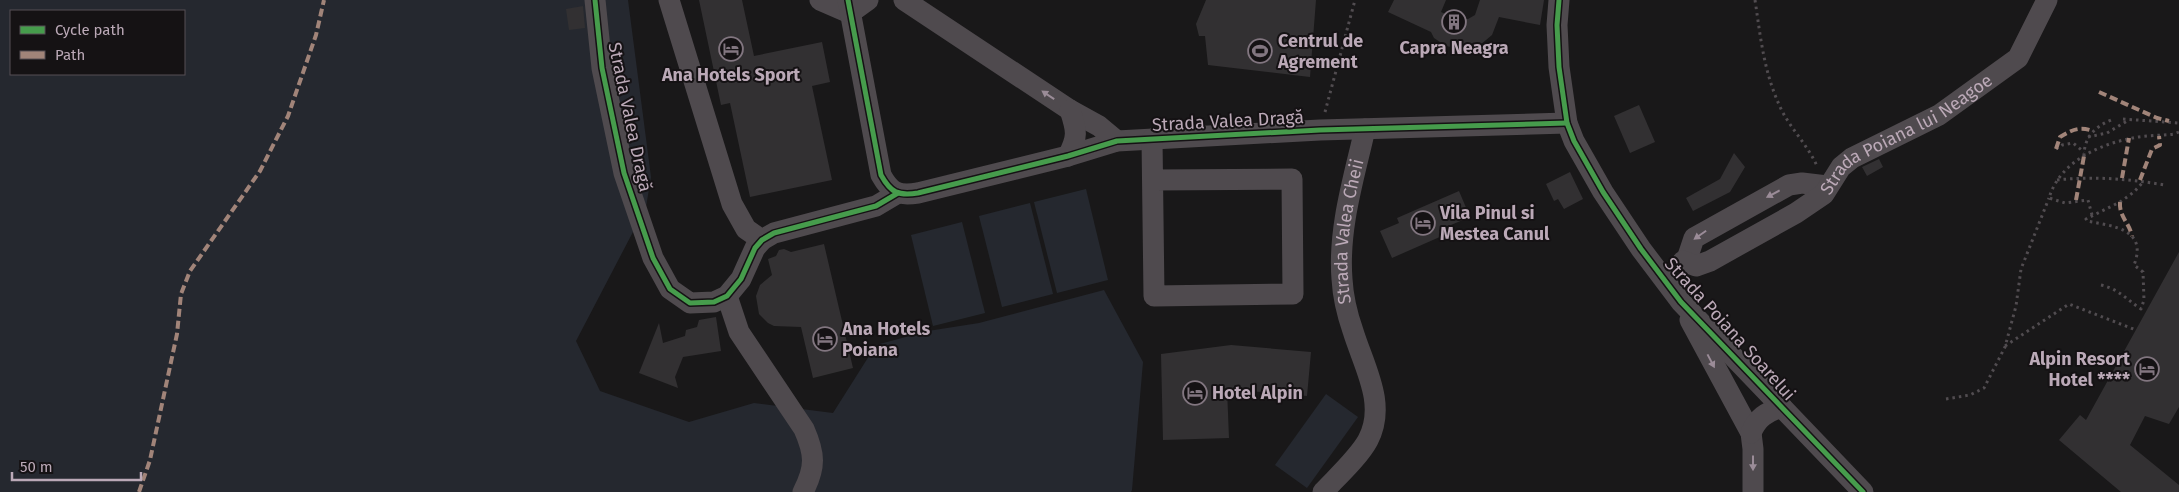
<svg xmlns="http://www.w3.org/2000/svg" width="2179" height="492" viewBox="0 0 2179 492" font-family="'Fira Sans',sans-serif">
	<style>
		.green { fill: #25282f; fill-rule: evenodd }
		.building { fill: #323032 }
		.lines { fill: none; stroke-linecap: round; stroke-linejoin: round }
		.path { stroke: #514c50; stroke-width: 3; stroke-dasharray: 2.5 4; stroke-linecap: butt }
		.minor { stroke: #4f4a4e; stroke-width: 21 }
		.quiet { stroke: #a18479; stroke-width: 4; stroke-dasharray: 8 4; stroke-linecap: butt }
		.cycleway-casing { stroke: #151214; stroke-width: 8 }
		.cycleway { stroke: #469c4c; stroke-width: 5 }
		.oneway { fill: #9b8c98 }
		.labels { text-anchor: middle; stroke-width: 4; stroke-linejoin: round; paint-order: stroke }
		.poi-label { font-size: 18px; font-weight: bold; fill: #bba9b7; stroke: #151214; text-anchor: start }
		.street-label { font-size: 18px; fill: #bba9b7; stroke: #151214 }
	</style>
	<rect width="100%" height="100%" fill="#191819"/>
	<g class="green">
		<path d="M0 0H628L651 177 646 207 576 341 600 391 689 422 754 403 833 413 876 345 928 331 979 323 1104 290 1143 362 1132 490 1131 492H0ZM11 11H184V74H11Z"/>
		<polygon points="1086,189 1108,280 1057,293 1034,202"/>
		<polygon points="1030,203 1053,294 1002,307 979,216"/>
		<polygon points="962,222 985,313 933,326 911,235"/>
		<polygon points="1326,394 1358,417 1307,488 1275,465"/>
	</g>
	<g class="building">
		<polygon points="699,0 742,0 754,56 822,42 830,82 812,86 832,180 750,197 730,103 721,105"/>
		<polygon points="1206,0 1316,0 1310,77 1208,65 1205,36 1199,36 1196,24"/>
		<polygon points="1394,0 1446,0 1441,12 1459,20 1468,19 1475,15 1480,0 1544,0 1540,25 1499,17 1492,35 1480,45 1461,49 1446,46 1434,38 1431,32 1388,12"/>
		<polygon points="583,6 585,28 569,30 566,9"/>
		<polygon points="1639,105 1655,142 1630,153 1614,116"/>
		<polygon points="1734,153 1745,167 1730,192 1693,211 1686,198 1720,179"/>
		<polygon points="1879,159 1883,167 1867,176 1862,167"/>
		<polygon points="1570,172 1583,199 1564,209 1558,199 1554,201 1546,184"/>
		<polygon points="1459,191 1470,217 1439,230 1442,236 1392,258 1380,231 1399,223 1397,218"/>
		<polygon points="824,244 853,368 813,378 801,327 774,326 768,323 759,314 756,296 760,285 772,275 768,259 776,256 779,250 784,249 791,252"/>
		<polygon points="2179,252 2179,407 2169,424 2145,416 2130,445 2179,485 2179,492 2121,492 2059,440 2080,415 2086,420"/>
		<polygon points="716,317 721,351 683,357 675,377 678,388 639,373 659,323 663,343 685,336 686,330 697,327 699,320"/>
		<polygon points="1231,345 1311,352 1307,396 1227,389 1229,438 1163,440 1161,354"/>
	</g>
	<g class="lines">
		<g class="path">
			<path d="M1755 0C1761 40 1764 74 1782 111 1792 130 1808 146 1817 166"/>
			<polyline points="1325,112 1355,0"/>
			<polyline points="2123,119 2179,123"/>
			<polyline points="2088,137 2107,133 2127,121"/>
			<polyline points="2056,149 2062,145 2073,143 2084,152"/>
			<path d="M2084 156C2084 137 2095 127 2111 120"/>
			<path d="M2057 180C2094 176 2129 179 2165 185"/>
			<path d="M2092 215 2088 200 2065 203 2049 198C2059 164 2095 146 2128 139 2143 135 2159 136 2174 134L2179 132"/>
			<path d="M2101 285C2119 289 2127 300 2141 309L2144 300 2143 272 2134 265C2148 229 2113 226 2087 221L2086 219 2120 202 2134 192 2144 181"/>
			<polyline points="2005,346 2069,304 2136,330"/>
			<polyline points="1946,399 1970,395 1984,388 2005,347 2016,306 2021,269 2049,198"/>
		</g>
		<g class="minor">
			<polyline points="595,0 602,68 624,173 653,258 670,289 690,303 714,302 727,296 741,279 755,248 762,240 774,233 876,206 898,193"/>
			<polyline points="669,0 732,204 746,229 762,240"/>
			<polyline points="820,0 850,13"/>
			<path d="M848 0 881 175C891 193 898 196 918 193L1068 156 1117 141 1320 130 1567 123"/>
			<polyline points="904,0 1070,110 1099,126 1117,141"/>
			<polyline points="1559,0 1557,25 1559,67 1567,123 1574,141 1603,192 1641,249 1681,302 1863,492"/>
			<polyline points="850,13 868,0"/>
			<polyline points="1152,139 1154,296 1293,294 1292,179 1153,180"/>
			<path d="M1068 156C1078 137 1077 131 1070 110"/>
			<polyline points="1687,259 1694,238 1789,185 1802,183 1827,186"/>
			<path id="s1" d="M1683 261 1696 266 1710 261 1796 213 1824 194 1841 167 1852 158 1939 115 2018 58 2047 0"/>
			<path d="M727 296 739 332 804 429C815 454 816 467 803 492"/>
			<polyline points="1690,320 1751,433 1753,449 1753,492"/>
			<path d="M1751 433C1757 418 1766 412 1782 407"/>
			<path id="s2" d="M1323 492C1336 478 1359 457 1368 440 1387 404 1364 367 1353 331 1347 314 1343 297 1342 279 1338 228 1354 178 1365 129"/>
		</g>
		<g class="quiet">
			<polyline points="2099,92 2157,118 2169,121"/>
			<path d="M2056 149 2060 137C2072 130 2079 126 2093 131"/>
			<polyline points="2122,178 2129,138"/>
			<polyline points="2140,180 2152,149 2160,145 2159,136"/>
			<polyline points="2076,200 2084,156"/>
			<path d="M2120 202C2119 217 2129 222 2132 236"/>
			<polyline points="139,492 150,460 177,334 181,294 190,271 260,171 288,116 316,35 324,0"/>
		</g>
		<g class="cycleway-casing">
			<g id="cycleway">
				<polyline points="595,0 602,68 624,173 653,258 670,289 690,303 714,302 727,296 741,279 755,248 762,240 774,233 876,206 898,193"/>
				<path d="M848 0 881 175C891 193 898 196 918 193L1068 156 1117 141 1320 130 1567 123"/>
				<polyline points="1559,0 1557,25 1559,67 1567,123 1574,141 1603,192 1641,249 1681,302 1863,492"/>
			</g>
		</g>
		<use href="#cycleway" class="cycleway"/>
	</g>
	<defs><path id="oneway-solid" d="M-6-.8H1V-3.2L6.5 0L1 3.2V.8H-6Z" transform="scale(1.25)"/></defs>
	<g class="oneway">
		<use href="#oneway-solid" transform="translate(1048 95) rotate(-146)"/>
		<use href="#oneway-solid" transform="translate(1773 194) rotate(152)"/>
		<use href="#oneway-solid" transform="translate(1700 235) rotate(145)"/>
		<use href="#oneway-solid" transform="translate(1711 361) rotate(62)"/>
		<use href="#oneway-solid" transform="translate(1753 463) rotate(90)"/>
	</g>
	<defs>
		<g id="building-ring" transform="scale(1.25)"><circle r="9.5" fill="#151214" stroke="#827680" stroke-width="1.5"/><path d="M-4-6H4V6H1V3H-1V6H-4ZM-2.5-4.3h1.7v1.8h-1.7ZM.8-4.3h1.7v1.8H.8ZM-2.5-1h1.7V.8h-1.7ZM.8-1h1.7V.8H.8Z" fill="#827680"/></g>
		<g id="hotel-ring" transform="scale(1.25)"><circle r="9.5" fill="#151214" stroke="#827680" stroke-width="1.5"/><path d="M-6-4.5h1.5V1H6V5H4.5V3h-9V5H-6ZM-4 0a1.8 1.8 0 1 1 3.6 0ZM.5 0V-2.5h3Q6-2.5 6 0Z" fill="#827680"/></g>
		<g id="stadium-ring" transform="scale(1.25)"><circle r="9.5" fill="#151214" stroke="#827680" stroke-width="1.5"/><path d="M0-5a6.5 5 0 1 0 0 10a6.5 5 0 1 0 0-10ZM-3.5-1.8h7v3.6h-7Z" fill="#827680"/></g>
	</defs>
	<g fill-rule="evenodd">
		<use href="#building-ring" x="1454" y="22"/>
		<use href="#hotel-ring" x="731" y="49"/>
		<use href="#stadium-ring" x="1260" y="51"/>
		<use href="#hotel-ring" x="1423" y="223"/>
		<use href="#hotel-ring" x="825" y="339"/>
		<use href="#hotel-ring" x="2147" y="369"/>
		<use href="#hotel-ring" x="1195" y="393"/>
	</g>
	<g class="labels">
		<g class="poi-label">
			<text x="1278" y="47">Centrul de<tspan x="1278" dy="21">Agrement</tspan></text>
			<text x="1454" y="54" text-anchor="middle">Capra Neagra</text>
			<text x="731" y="81" text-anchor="middle">Ana Hotels Sport</text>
			<text x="1440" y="219">Vila Pinul si<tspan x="1440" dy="21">Mestea Canul</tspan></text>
			<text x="842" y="335">Ana Hotels<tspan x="842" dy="21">Poiana</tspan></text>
			<text x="2130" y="365" text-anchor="end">Alpin Resort<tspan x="2130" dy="21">Hotel ****</tspan></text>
			<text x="1212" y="399">Hotel Alpin</text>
		</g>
		<g class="street-label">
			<text transform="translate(630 117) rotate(78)" y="6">Strada Valea Dragă</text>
			<text transform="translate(1228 121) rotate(-3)" y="6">Strada Valea Dragă</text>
			<text dy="6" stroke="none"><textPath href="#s1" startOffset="265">Strada Poiana lui Neagoe</textPath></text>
			<text dy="6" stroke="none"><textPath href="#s2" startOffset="284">Strada Valea Cheii</textPath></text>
			<text transform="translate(1730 329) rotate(48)" y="6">Strada Poiana Soarelui</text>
		</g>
	</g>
	<rect x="10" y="10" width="175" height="65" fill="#151214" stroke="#574e55"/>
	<rect x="20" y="26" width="25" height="8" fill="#469c4c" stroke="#574e55"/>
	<text x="55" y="35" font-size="15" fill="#bba9b7">Cycle path</text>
	<rect x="20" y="51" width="25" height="8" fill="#a18479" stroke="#574e55"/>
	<text x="55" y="60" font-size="15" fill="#bba9b7">Path</text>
	<path d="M12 472v8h129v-8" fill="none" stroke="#bba9b7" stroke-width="2.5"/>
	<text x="20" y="472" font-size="15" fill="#bba9b7" stroke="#151214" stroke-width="4" paint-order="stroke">50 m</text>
</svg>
